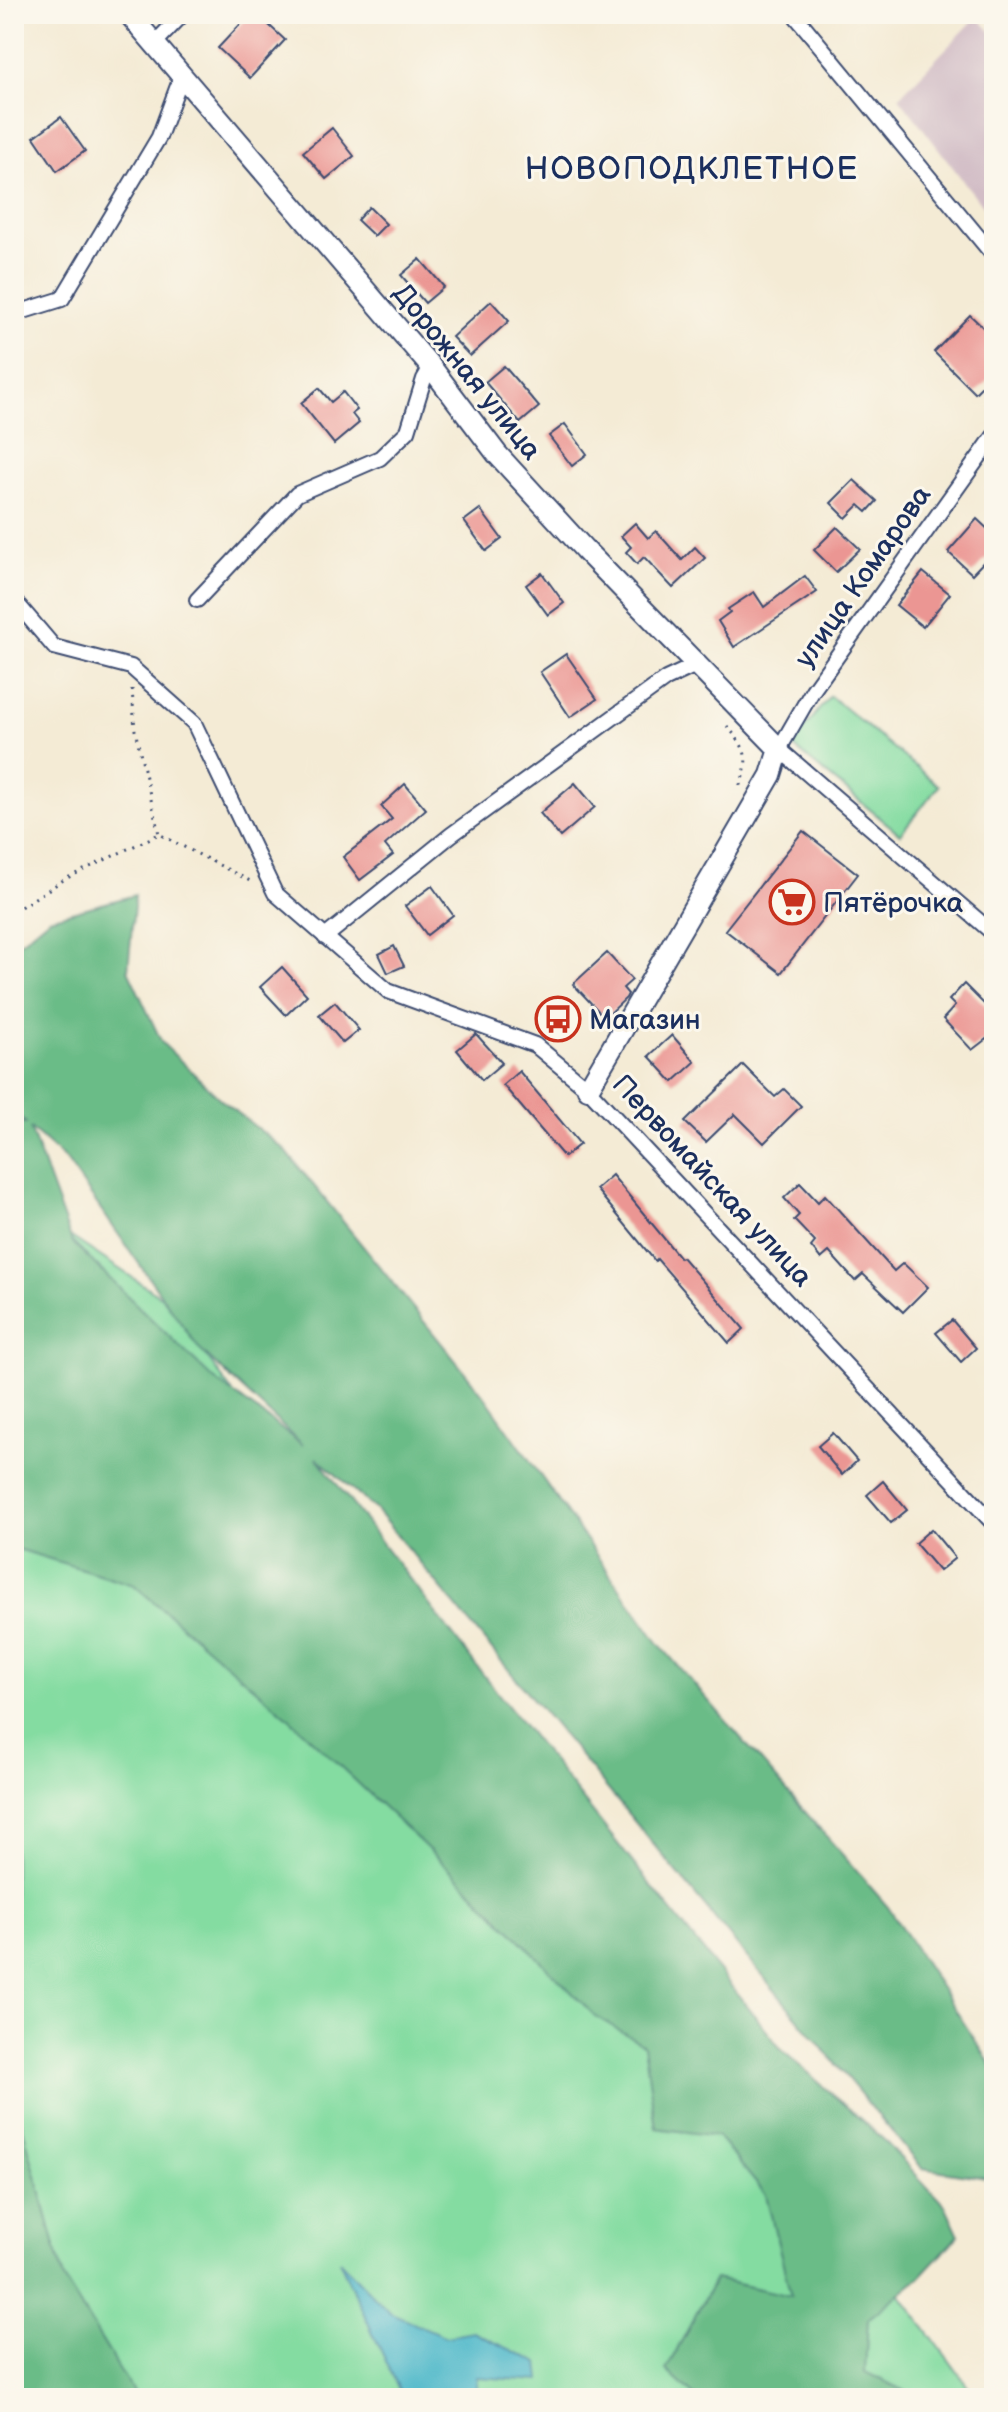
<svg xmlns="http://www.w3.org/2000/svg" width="1008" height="2412" viewBox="0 0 1008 2412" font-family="'Balsamiq Sans',sans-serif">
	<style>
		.industrial { fill: #d2bdc6 }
		.green { fill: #84dca1; stroke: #508680; stroke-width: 2 }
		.forest { fill: #6bbc87; stroke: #437672; stroke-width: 2; fill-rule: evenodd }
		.water { fill: #4cb7c9; stroke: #347394; stroke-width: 2 }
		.building { fill: #eb9693 }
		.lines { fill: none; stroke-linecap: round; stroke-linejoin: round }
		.street-casing { stroke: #3c4b70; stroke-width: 18 }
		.secondary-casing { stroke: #3c4b70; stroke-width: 24 }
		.path { stroke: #3c4b70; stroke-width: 3; stroke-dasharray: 2 6; stroke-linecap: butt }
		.street { stroke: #fff; stroke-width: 14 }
		.secondary { stroke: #fff; stroke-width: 20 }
		.labels { text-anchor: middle; stroke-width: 6; stroke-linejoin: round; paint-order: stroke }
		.street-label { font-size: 28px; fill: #1b2f5e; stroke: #fbf7ec }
		.poi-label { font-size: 28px; fill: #1b2f5e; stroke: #fbf7ec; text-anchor: start }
		.quarter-label { font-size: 32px; letter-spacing: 2px; fill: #1b2f5e; stroke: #fbf7ec }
	</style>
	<rect width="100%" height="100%" fill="#fbf7ec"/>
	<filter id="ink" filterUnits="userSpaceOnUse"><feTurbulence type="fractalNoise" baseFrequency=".0125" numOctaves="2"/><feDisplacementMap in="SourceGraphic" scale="16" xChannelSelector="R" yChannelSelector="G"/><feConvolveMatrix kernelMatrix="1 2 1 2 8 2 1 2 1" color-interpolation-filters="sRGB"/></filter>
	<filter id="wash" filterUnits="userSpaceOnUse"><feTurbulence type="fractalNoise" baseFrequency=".006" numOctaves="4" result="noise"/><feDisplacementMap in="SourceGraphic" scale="32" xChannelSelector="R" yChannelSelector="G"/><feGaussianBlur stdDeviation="1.8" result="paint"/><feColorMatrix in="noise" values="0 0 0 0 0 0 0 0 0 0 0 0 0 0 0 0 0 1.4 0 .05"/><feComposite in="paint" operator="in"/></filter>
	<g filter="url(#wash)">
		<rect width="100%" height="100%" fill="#f4ebd5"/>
		<polygon class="industrial" points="977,17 994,35 994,221 899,97"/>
		<g class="green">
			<polygon points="830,696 939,786 900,834 791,745"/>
			<polygon points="14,1199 163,1298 977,2398 14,2398"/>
		</g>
		<g class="forest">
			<path d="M135 895 128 970 162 1043 220 1099 285 1150 485 1397 659 1644 888 1907 990 2063 994 2071V2179L922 2168 376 1510 317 1458 477 1667 782 2050 883 2139 946 2207 959 2235 919 2278 868 2319 865 2372 919 2398H696L666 2370 715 2279 791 2296 766 2195 717 2136 656 2128 644 2045 595 2016 463 1882 287 1716 134 1585 14 1548V1120L27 1124 14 1112V947L49 918ZM30 1128 66 1160 200 1350 303 1445 210 1376 72 1242Z"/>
			<polygon points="14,2094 64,2279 137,2398 14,2398"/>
		</g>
		<polygon class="water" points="339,2260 389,2312 446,2337 473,2332 539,2363 541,2381 477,2377 475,2398 403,2398"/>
		<g id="blocks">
			<g class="building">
				<polygon points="250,14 257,14 285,40 250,78 218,48"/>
				<polygon points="61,117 85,151 57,171 34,137"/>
				<polygon points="332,128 354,156 326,179 303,152"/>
				<polygon points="369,207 386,224 374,236 357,220"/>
				<polygon points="420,259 444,287 425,303 401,275"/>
				<polygon points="491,301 509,321 470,356 452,337"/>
				<polygon points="970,315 994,338 994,374 975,393 934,352"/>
				<polygon points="504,366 539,407 520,423 485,382"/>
				<polygon points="319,388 331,402 343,392 357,410 352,414 359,423 334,444 301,403"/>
				<polygon points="565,424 587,454 572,466 549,436"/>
				<polygon points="854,480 877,501 867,512 859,505 846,518 831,503"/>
				<polygon points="480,509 502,539 486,551 464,521"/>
				<polygon points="977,519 994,535 994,551 972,574 948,552"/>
				<polygon points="635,523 648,538 656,531 682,560 695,547 705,558 673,588 644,557 637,564 626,552 631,547 621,536"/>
				<polygon points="837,527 860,549 836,572 814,550"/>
				<polygon points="923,572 950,594 923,627 896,605"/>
				<polygon points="542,573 564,603 548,615 526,585"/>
				<polygon points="805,576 817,592 734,647 718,621 730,612 728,609 754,592 764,607"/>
				<polygon points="566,654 597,699 570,717 540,672"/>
				<polygon points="575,783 595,807 560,837 540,813"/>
				<polygon points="405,784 426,809 385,845 393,855 360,880 343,857 392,819 381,806"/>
				<polygon points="803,831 858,874 781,973 725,930"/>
				<polygon points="432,886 453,915 427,935 405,906"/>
				<polygon points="394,946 404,966 388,973 379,954"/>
				<polygon points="607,953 632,980 623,988 628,994 626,998 605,1018 573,984"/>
				<polygon points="282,967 307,995 286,1015 260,987"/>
				<polygon points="964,984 994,1014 994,1033 972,1050 943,1019 955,1006 949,1000"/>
				<polygon points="335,1002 359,1030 343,1043 319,1015"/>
				<polygon points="476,1034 502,1063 482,1080 457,1050"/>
				<polygon points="672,1035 695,1062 673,1082 649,1056"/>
				<polygon points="743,1065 775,1097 784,1089 801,1106 764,1143 735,1114 706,1142 685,1122"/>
				<polygon points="519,1071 580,1144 564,1157 503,1085"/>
				<polygon points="612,1175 680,1258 682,1257 744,1329 729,1343 657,1259 655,1261 596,1189"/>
				<polygon points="800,1183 818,1202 825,1195 894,1271 903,1263 928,1287 903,1312 863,1274 855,1281 829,1252 821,1259 811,1247 815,1242 794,1220 799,1215 784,1198"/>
				<polygon points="952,1320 976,1348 961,1362 936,1333"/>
				<polygon points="833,1433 857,1461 842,1475 818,1446"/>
				<polygon points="883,1481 907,1510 891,1523 867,1495"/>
				<polygon points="931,1529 955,1558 939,1571 915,1543"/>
			</g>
		</g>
	</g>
	<g filter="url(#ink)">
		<use href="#blocks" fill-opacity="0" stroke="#3c4b70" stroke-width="2"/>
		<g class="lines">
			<g class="street-casing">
				<g id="street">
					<polyline points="794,14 994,256"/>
					<polyline points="155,43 183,14"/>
					<polyline points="14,314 62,299 159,137 182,75"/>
					<polyline points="994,436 813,690 779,749 994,934"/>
					<polyline points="14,600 54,647 131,667 194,723 275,893 388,991 535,1045 588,1089 994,1524"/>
					<polyline points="197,600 297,494 380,458 408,431 424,379 431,367"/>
					<polyline points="325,937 451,835 666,679 696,665"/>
				</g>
			</g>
			<g class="secondary-casing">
				<polyline id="secondary" points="129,14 431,367 497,454 584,549 779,749 771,775 588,1089"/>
			</g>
			<g class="path">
				<polyline points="132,689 135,730 159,834"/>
				<path d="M727 726C747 749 751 759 739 787"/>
				<polyline points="14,911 65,879 159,834 250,881"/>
			</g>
			<use href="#street" class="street"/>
			<use href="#secondary" class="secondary"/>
		</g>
	</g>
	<defs>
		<g id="supermarket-ring" transform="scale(2.3)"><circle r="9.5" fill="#fbf7ec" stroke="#c8321e" stroke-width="1.5"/><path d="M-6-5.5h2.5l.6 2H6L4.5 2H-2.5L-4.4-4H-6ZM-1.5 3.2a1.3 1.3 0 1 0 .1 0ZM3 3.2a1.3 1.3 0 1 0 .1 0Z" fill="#c8321e"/></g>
		<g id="bus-ring" transform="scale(2.3)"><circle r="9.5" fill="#fbf7ec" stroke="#c8321e" stroke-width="1.5"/><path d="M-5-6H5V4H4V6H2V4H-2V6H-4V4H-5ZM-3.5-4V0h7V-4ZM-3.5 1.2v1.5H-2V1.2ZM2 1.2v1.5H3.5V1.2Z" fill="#c8321e"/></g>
	</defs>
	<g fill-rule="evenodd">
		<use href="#supermarket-ring" x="792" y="902"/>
		<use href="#bus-ring" x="558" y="1019"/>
	</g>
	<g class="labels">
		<g class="street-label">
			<text transform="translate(468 371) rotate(51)" y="10">Дорожная улица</text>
			<text transform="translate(862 576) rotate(-55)" y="10">улица Комарова</text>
			<text transform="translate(713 1180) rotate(47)" y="10">Первомайская улица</text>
		</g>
		<g class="poi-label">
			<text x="823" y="912">Пятёрочка</text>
			<text x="589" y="1029">Магазин</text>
		</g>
		<g class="quarter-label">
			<text x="692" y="179">НОВОПОДКЛЕТНОЕ</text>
		</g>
	</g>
	<rect width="1008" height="2412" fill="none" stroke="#fbf7ec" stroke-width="48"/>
</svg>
